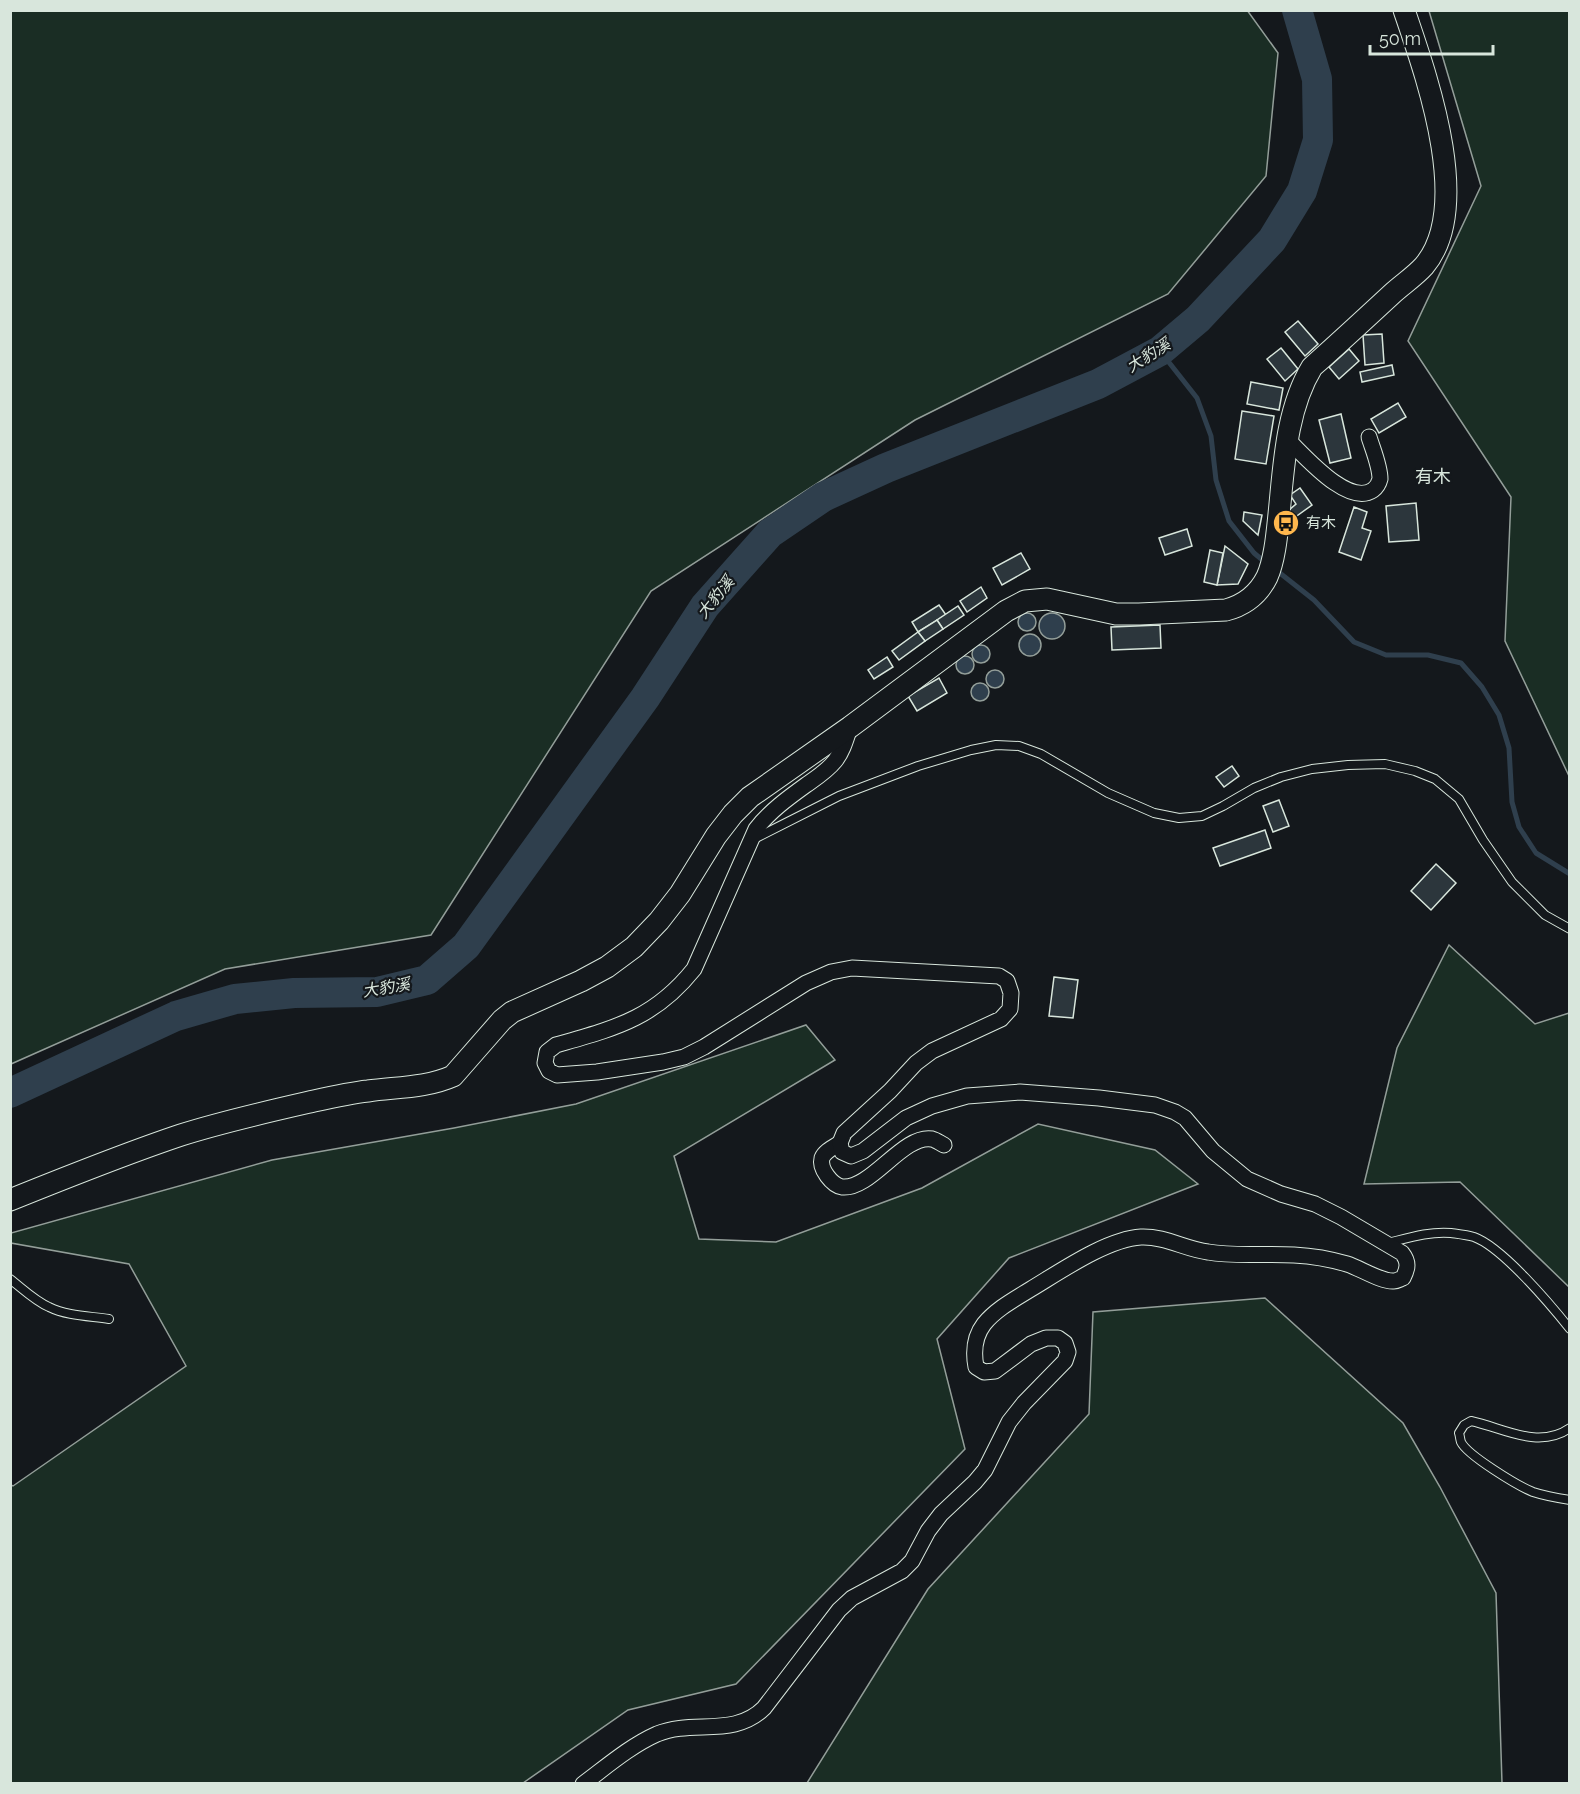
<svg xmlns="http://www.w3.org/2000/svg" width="1580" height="1794" viewBox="0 0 1580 1794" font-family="Raleway,'Noto Sans TC',sans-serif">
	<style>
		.green { fill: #1a2d24; stroke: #939e99; stroke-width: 1.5 }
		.water { fill: #2f3f4d; stroke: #939e99; stroke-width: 1.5 }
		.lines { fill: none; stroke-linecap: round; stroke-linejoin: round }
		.stream { stroke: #2f3f4d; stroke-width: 5 }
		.river { stroke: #2f3f4d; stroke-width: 30 }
		.building { fill: #2c363c; stroke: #d8e6dc; stroke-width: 1.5 }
		.lane-casing { stroke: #d8e6dc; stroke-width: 10 }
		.street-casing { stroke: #d8e6dc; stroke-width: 17 }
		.secondary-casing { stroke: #d8e6dc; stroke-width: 23 }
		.lane { stroke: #14181c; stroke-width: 8 }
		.street { stroke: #14181c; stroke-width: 15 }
		.secondary { stroke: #14181c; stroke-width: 21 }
		.labels { text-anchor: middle; stroke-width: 4.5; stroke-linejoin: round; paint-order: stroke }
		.poi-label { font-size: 15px; fill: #d8e6dc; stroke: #14181c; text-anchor: start }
		.water-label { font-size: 16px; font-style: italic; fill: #d8e6dc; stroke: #14181c }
		.quarter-label { font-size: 18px; fill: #d8e6dc; stroke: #14181c }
	</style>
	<rect width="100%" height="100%" fill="#14181c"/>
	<g class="green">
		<polygon points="11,10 1247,10 1278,53 1266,176 1168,294 915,420 651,591 431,935 225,969 11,1064"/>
		<polygon points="1429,11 1569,11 1569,776 1505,641 1511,497 1408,341 1481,186"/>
		<polygon points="1449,945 1535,1024 1569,1013 1569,1287 1460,1182 1364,1184 1397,1048"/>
		<polygon points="806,1025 835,1060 674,1156 699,1239 776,1242 922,1188 1038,1124 1155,1150 1198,1184 1009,1258 937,1339 965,1449 736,1684 628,1710 523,1783 11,1783 11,1485 13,1486 186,1366 129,1264 11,1243 11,1233 272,1160 454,1128 576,1104"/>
		<polygon points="1265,1298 1403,1423 1440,1487 1496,1593 1502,1783 807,1783 928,1589 1089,1414 1093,1312"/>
	</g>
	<g class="water">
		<circle cx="1027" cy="622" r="9"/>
		<circle cx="1052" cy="626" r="13"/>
		<circle cx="1030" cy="645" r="11"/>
		<circle cx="981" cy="654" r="9"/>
		<circle cx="965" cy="665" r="9"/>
		<circle cx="995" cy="679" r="9"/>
		<circle cx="980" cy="692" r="9"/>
	</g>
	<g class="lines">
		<g class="stream">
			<polyline points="1160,351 1197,398 1211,436 1216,480 1229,521 1254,553 1266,563"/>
			<polyline points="1276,570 1314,600 1354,642 1386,655 1428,655 1461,663 1482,687 1499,715 1509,748 1512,802 1519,827 1536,853 1570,874"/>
		</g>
		<polyline class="river" points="10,1093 176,1016 235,999 294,993 377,992 427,980 466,946 645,698 705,606 770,533 823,497 886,468 1098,384 1160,351 1198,319 1272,240 1302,191 1318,140 1317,79 1297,10"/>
	</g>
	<g class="building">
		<polygon points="1298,321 1318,344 1305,356 1285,332"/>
		<polygon points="1382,334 1384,363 1365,365 1363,335"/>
		<polygon points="1281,348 1298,369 1285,381 1267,359"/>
		<polygon points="1349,349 1359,361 1339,379 1329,367"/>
		<polygon points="1392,365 1394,375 1362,382 1360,372"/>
		<polygon points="1251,382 1283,388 1279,410 1247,404"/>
		<polygon points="1398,403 1406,417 1379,433 1371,419"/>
		<polygon points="1242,411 1274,416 1266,464 1235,459"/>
		<polygon points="1341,414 1351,458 1330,463 1319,420"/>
		<polygon points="1300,488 1312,505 1294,518 1289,510 1296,504 1290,495"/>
		<polygon points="1416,503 1419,540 1389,542 1386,506"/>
		<polygon points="1354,507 1367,512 1362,528 1371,531 1361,560 1339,552"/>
		<polygon points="1244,512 1262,515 1258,535 1243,521"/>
		<polygon points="1187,529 1192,546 1165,555 1159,538"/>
		<polygon points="1225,546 1248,564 1238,584 1217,585"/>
		<polygon points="1210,550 1223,553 1217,585 1204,582"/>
		<polygon points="1021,553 1030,569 1002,585 993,568"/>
		<polygon points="981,587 987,598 967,612 960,601"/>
		<polygon points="939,605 946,615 918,632 912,622"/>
		<polygon points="958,606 964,615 943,629 937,620"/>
		<polygon points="937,620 943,629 925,641 918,632"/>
		<polygon points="1160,625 1161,648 1112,650 1111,627"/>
		<polygon points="918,632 925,641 899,660 892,651"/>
		<polygon points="887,657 893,667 874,679 868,670"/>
		<polygon points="939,678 947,693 917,711 908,696"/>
		<polygon points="1232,766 1239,776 1224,787 1216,777"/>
		<polygon points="1279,800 1289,826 1273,832 1263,806"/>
		<polygon points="1265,830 1271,848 1220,866 1213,848"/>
		<polygon points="1436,864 1456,883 1431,910 1411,891"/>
		<polygon points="1054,977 1078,980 1073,1018 1049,1016"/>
	</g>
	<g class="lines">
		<g class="lane-casing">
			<g id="lane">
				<polyline points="754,839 839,796 918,766 971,750 996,745 1019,746 1041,754 1108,793 1154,813 1179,818 1202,816 1223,806 1254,788 1281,777 1312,769 1348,765 1385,764 1415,771 1435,779 1459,799 1483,840 1512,882 1545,915 1570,929"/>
				<path d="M1388 1243C1408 1238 1430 1231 1451 1233 1458 1234 1467 1235 1474 1237 1502 1247 1550 1304 1570 1329"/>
				<path d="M10 1279C23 1289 35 1301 49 1307 67 1316 89 1316 109 1319"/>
				<path d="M1570 1428C1538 1450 1504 1428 1471 1421L1464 1425 1459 1433C1460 1436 1460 1439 1461 1442 1467 1455 1518 1486 1533 1492 1545 1496 1557 1498 1570 1500"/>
			</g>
		</g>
		<g class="street-casing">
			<g id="street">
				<path d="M1288 440C1304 455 1348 507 1373 490 1377 487 1379 483 1380 479 1380 466 1373 450 1369 437"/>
				<path d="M840 1143C834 1147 825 1151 822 1158 819 1169 832 1185 842 1187 871 1190 903 1134 932 1139 936 1140 940 1143 944 1145"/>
				<path d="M583 1784C606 1767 630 1746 657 1734 693 1719 734 1738 764 1708L839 1610 852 1598 902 1571 912 1561 928 1531 941 1514 975 1482 985 1470 1009 1422 1024 1403 1065 1361 1068 1352 1065 1343 1058 1338H1046L1031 1344 995 1371 984 1372 976 1367C973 1351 974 1337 984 1324 996 1309 1015 1299 1031 1289 1061 1271 1107 1239 1141 1237 1165 1236 1185 1249 1208 1252 1236 1257 1265 1253 1294 1255 1312 1256 1330 1259 1347 1264 1360 1268 1381 1282 1394 1281 1397 1281 1400 1279 1403 1278 1408 1268 1409 1262 1402 1253L1341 1217 1315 1204 1281 1194 1247 1179 1213 1151 1185 1118 1175 1112 1155 1105 1099 1098 1020 1092 967 1096 932 1106 906 1118 863 1151 851 1156 842 1152 840 1143 844 1133 890 1091 916 1063 932 1051 1001 1019 1010 1009 1011 993 1007 981 999 976 852 968 831 972 806 983 704 1047 684 1057 663 1062 597 1072 557 1075 549 1071 545 1063 547 1052 556 1045C615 1028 654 1019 694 969L756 829C770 811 788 798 806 785 816 778 827 771 835 761 843 751 846 739 850 727"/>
			</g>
		</g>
		<g class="secondary-casing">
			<path id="secondary" d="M10 1200C67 1177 124 1154 181 1135 225 1121 270 1111 314 1101 332 1097 350 1093 368 1091 396 1087 426 1088 453 1076L502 1020 512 1012 581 981 607 967 634 947 659 921 680 894 716 836 733 814 750 797 850 727 1006 611 1025 601 1047 599 1116 614H1139L1226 610C1245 605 1258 595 1267 577 1275 559 1277 533 1279 514 1284 465 1286 410 1312 367 1339 343 1366 318 1393 293 1403 284 1415 276 1424 266 1474 207 1426 75 1404 10"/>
		</g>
		<use href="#lane" class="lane"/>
		<use href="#street" class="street"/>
		<use href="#secondary" class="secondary"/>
	</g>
	<defs>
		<g id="bus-disc" transform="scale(1.35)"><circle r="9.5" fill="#ffb74d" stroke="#14181c"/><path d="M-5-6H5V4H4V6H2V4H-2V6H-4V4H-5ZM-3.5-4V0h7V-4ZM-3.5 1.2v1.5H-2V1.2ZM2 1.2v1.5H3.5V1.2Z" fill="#111"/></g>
	</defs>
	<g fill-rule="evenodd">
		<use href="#bus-disc" x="1286" y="523"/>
	</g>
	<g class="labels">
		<g class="poi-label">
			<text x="1306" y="528">有木</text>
		</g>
		<g class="water-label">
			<text transform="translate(1148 355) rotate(-32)" y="6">大豹溪</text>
			<text transform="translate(715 597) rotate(-51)" y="6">大豹溪</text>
			<text transform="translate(386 987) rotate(-9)" y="6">大豹溪</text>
		</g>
		<g class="quarter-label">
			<text x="1433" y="483">有木</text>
		</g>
	</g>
	<rect width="1580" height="1794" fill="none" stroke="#d8e6dc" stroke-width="24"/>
	<path d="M1370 45v9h123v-9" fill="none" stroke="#d8e6dc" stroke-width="3"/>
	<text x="1379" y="45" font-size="18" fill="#d8e6dc" stroke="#14181c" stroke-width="4.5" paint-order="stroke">50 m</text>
</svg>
